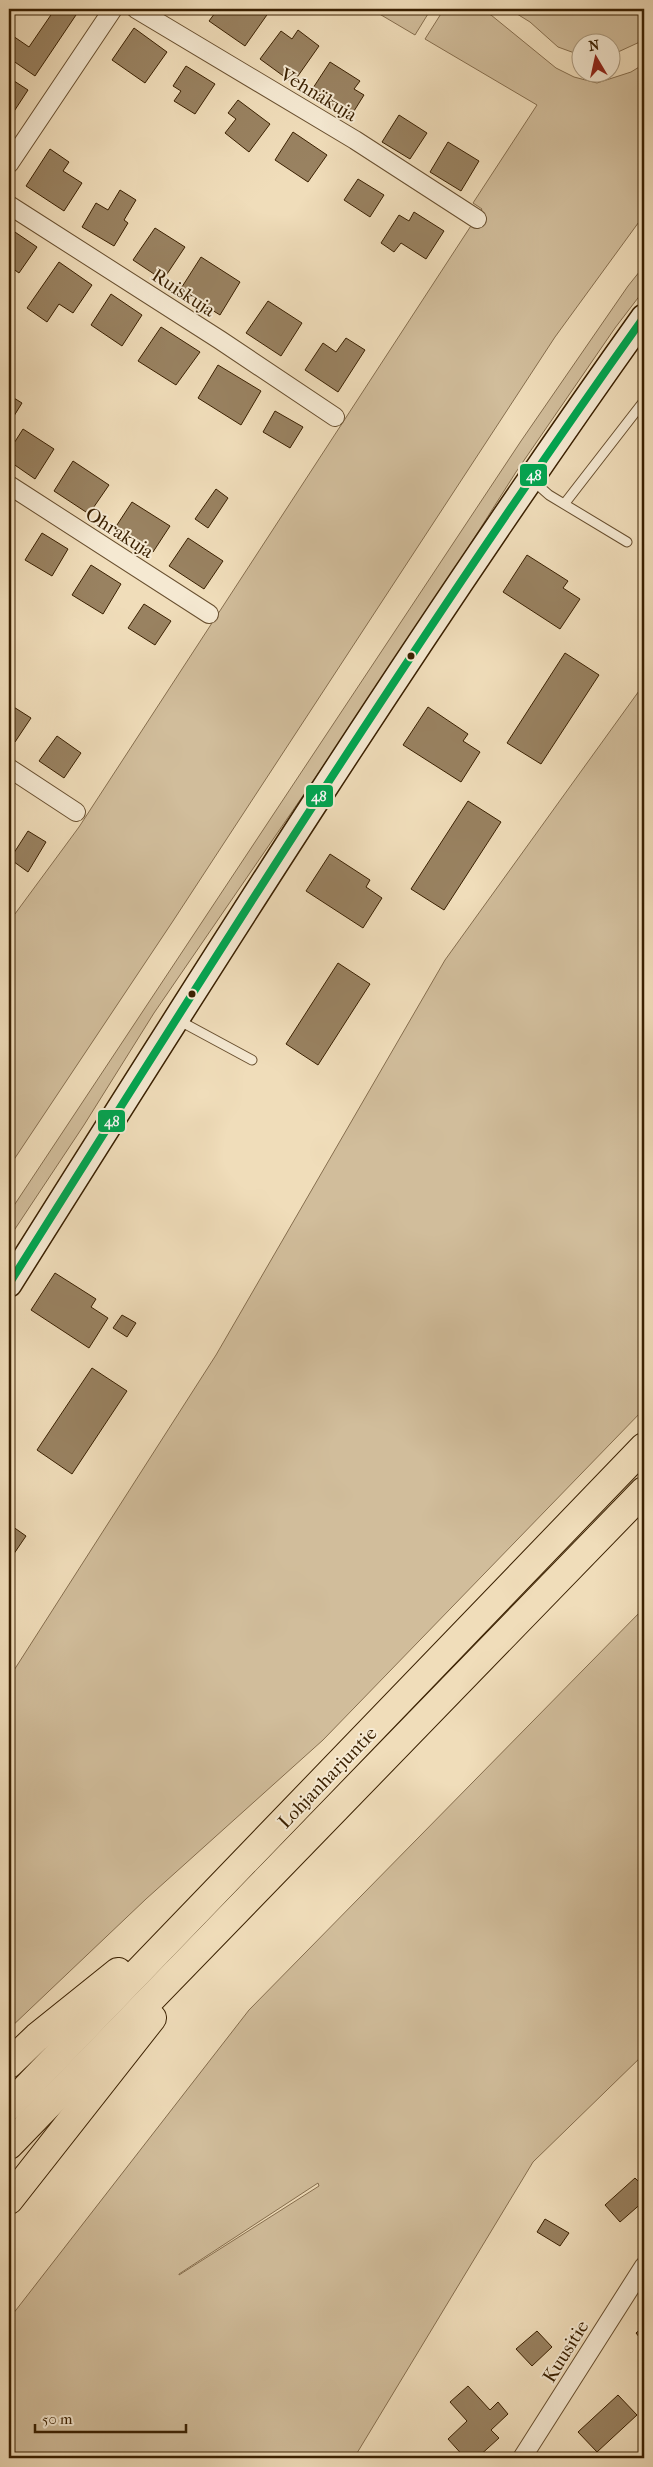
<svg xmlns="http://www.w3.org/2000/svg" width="653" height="2467" viewBox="0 0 653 2467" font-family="'IM FELL French Canon',serif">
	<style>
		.green { fill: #d1bd9b; stroke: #866e4e; fill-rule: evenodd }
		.building { fill: #998261; stroke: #3a2001 }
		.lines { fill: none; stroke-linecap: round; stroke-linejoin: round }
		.lane-casing { stroke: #684f2f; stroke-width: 11 }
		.street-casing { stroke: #684f2f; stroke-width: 20 }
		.secondary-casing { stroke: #3a2001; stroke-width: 28 }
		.highway-casing { stroke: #3a2001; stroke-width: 30 }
		.lane { stroke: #f5e9d2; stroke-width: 9 }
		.street { stroke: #f5e9d2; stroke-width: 18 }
		.secondary { stroke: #f5e9d2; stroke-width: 25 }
		.highway { stroke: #f0ddba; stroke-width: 28 }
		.bus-1-casing { stroke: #f5e9d2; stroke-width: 11 }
		.bus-1 { stroke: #00a651; stroke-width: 8 }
		.bus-dot { fill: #3a2001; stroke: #f5e9d2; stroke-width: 2 }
		.labels { text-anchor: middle; stroke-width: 4; stroke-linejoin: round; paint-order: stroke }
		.street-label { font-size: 19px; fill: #3a2001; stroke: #f5e9d2 }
		.line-badge { stroke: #f5e9d2; stroke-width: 2 }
		.badge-label { font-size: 14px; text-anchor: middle; font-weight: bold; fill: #fff }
	</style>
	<rect width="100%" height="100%" fill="#f0ddba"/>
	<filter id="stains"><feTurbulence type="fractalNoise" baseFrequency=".004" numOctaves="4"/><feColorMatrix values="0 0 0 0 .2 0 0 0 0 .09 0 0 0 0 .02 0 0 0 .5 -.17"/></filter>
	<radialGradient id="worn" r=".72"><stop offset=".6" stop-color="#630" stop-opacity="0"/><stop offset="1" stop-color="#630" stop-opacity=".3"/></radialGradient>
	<g class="green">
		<polygon points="371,9 431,9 415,35"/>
		<polygon points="444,9 475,9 491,15 556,68 574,77 597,83 631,72 644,64 644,215 555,337 173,921 9,1167 9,922 79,827 463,238 482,209 473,203 537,105 425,39"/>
		<polygon points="509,9 644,9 644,40 618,52 611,53 610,42 580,42 580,55 558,47 530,22"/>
		<polygon points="644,266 644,290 615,328 516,472 409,641 154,1013 84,1125 9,1238 9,1213 521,441 628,286"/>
		<polygon points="644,684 644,1409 323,1740 146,1899 9,2029 9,1678 216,1355 445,960"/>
		<path d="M644 1608V2054L533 2162 354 2458H9V2319L249 2010ZM318 2183 319 2186 179 2275V2274Z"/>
	</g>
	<g class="building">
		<polygon points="55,9 80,9 35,76 9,58 9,42 13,36 29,47"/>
		<polygon points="218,9 241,9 245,12 247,9 264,9 269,12 245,46 209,21"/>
		<polygon points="134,28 167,52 145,83 112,60"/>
		<polygon points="298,30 319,46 293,83 260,59 281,31 292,39"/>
		<polygon points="330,62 360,81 354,89 364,95 349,119 326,104 330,98 313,88"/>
		<polygon points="186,66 215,84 195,114 174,101 181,91 173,86"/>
		<polygon points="11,79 28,90 9,119 9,83"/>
		<polygon points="238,100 270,124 249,152 225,133 236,119 228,113"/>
		<polygon points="399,115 427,133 410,159 382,142"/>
		<polygon points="293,132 327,155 308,182 275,160"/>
		<polygon points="448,142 479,161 461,191 430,172"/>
		<polygon points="50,149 69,162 63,171 82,183 64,211 26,186"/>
		<polygon points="358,179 384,195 370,217 344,200"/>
		<polygon points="120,190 136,200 124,220 128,223 114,246 82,227 96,203 108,210"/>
		<polygon points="414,212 444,231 426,259 401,243 394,252 381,243 399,215 409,221"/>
		<polygon points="9,228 37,247 19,273 9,266"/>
		<polygon points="155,228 185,247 163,280 133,260"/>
		<polygon points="201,257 240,282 220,315 180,290"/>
		<polygon points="59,262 92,285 73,313 59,304 47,322 27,308"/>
		<polygon points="111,294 142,315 122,346 91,325"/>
		<polygon points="268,301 302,323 281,356 246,333"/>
		<polygon points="161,327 200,352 176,385 138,361"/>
		<polygon points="346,338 365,350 338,392 305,370 323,343 336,352"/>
		<polygon points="218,365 261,391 241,425 198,398"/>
		<polygon points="9,395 22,403 9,424"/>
		<polygon points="275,411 303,427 290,448 263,432"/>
		<polygon points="23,429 54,449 35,479 9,461 9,451"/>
		<polygon points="73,461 109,485 89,514 54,491"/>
		<polygon points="216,489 228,498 208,528 195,519"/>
		<polygon points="132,502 170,526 153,552 115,528"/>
		<polygon points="42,533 68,549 52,576 25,560"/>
		<polygon points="188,538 223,561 204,589 169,566"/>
		<polygon points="527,555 568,581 563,588 580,599 560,629 503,592"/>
		<polygon points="91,565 121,584 103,614 72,595"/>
		<polygon points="144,604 171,621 155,645 128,628"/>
		<polygon points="565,653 599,675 541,764 507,743"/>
		<polygon points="9,704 31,718 15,742 9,738"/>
		<polygon points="428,707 468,734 463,741 480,752 461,782 403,745"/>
		<polygon points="57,736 81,753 64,778 39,761"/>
		<polygon points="468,801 501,822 444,910 411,889"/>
		<polygon points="28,831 46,842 28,872 10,859"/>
		<polygon points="330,854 370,880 366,887 382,898 363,928 306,891"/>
		<polygon points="338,963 370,984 318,1065 286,1044"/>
		<polygon points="55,1273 96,1299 91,1307 108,1318 89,1348 31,1310"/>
		<polygon points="122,1315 136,1323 127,1337 113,1328"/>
		<polygon points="92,1368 127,1391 72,1474 37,1450"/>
		<polygon points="9,1524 26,1536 9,1561"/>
		<polygon points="635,2178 644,2187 644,2201 620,2222 605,2205"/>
		<polygon points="545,2219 569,2233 560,2246 537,2232"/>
		<polygon points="644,2326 644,2343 636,2333"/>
		<polygon points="537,2331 552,2347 532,2366 516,2349"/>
		<polygon points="468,2386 490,2410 498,2402 508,2414 491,2430 499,2438 477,2458 465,2458 448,2439 467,2421 450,2402"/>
		<polygon points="618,2395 637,2415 597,2452 578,2432"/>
	</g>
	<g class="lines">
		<g class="lane-casing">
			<g id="lane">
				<polyline points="532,480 549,495 627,542"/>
				<polyline points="565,503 644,401"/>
				<polyline points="178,1020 252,1060"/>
			</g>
		</g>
		<g class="street-casing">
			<g id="street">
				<polyline points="136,9 355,140 477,219"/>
				<polyline points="9,164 113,9"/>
				<polyline points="9,205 220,340 335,417"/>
				<polyline points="9,485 209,614"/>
				<polyline points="9,768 76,812"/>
				<polyline points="522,2458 644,2266"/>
			</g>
		</g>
		<g class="secondary-casing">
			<path id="secondary" d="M9 1284C214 958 420 631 644 317"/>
		</g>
		<g class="highway-casing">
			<g id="highway">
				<polyline points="9,2064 37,2037 118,1972"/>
				<polyline points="9,2106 644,1447"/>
				<polyline points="9,2145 644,1491"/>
				<polyline points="9,2200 152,2018"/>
			</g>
		</g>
		<use href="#lane" class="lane"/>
		<use href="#street" class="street"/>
		<use href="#secondary" class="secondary"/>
		<use href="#highway" class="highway"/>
		<g class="bus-1-casing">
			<path id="bus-1" d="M9 1284C214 958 420 631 644 317"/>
		</g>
		<use href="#bus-1" class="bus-1"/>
	</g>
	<g class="bus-dot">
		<circle cx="411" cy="656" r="4.5"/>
		<circle cx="192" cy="994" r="4.5"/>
	</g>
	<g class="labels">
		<g class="street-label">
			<text transform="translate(319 94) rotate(31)" y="7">Vehnäkuja</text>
			<text transform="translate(184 292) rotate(33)" y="7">Ruiskuja</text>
			<text transform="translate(120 532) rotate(33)" y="7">Ohrakuja</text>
			<text transform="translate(327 1777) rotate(-46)" y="7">Lohjanharjuntie</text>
			<text transform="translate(565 2351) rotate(-58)" y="7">Kuusitie</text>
		</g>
	</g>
	<g class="line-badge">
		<rect x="519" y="463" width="29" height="24" rx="5" fill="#00a651"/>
		<rect x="305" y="784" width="29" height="24" rx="5" fill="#00a651"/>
		<rect x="97" y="1109" width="29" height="24" rx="5" fill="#00a651"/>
	</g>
	<g class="badge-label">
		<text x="534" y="480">48</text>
		<text x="319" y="801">48</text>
		<text x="112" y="1126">48</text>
	</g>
	<rect width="653" height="2467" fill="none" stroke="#f0ddba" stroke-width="30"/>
	<rect x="10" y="10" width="633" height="2447" fill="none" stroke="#3a2001" stroke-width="2.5"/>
	<rect x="15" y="15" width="623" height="2437" fill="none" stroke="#3a2001"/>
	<g transform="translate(596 58) rotate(351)"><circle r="24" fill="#f5e9d2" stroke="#aa997e"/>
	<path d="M0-4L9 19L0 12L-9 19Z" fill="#8f2418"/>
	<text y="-8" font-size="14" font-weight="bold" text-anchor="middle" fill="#3a2001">N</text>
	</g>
	<path d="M35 2424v8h151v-8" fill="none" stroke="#3a2001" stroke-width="2.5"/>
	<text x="42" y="2424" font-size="15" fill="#3a2001" stroke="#f5e9d2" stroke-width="4" paint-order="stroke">50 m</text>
	<rect width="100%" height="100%" filter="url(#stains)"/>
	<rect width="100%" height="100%" fill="url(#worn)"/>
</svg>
